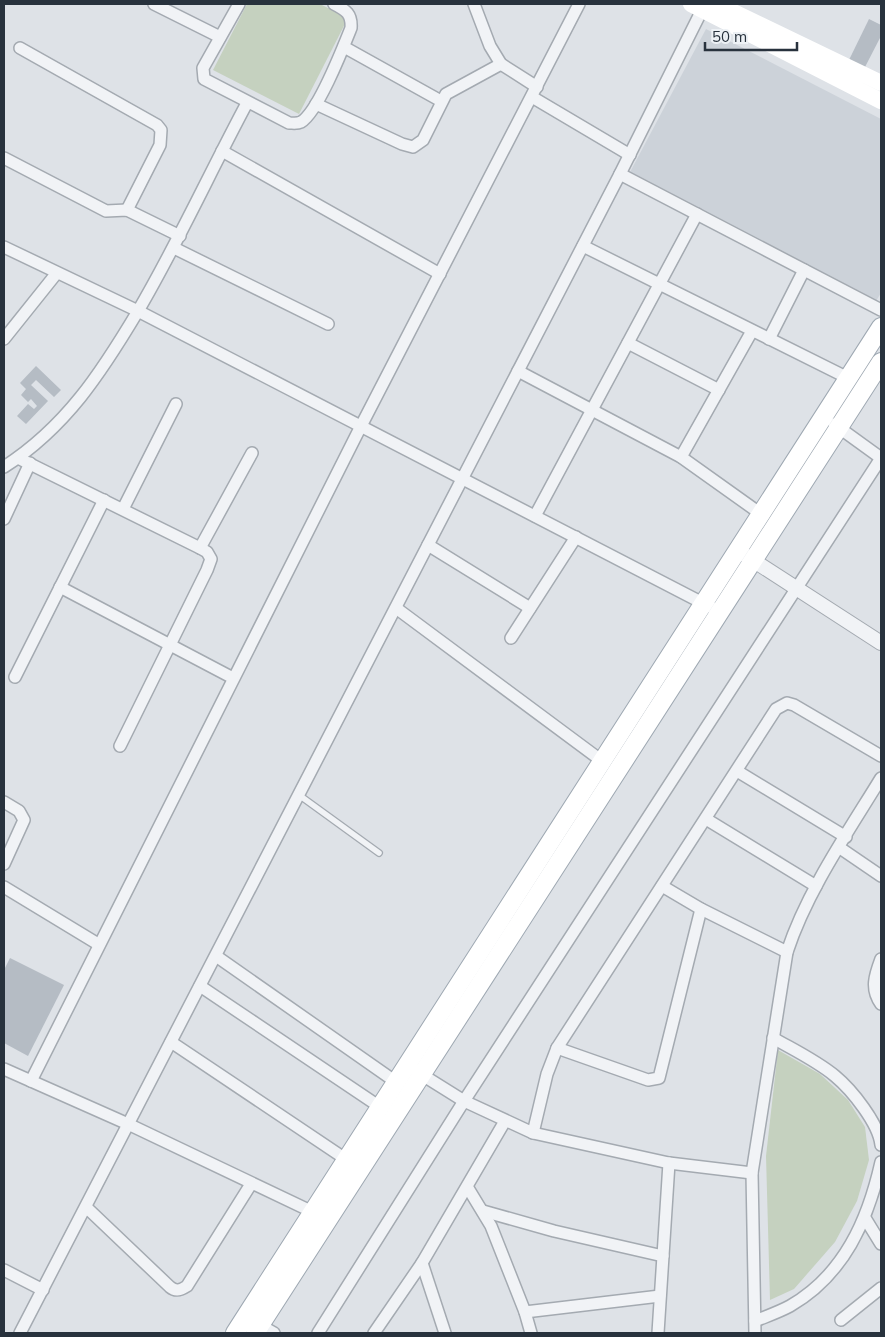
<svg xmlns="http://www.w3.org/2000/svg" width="885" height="1337" viewBox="0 0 885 1337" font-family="Mulish,sans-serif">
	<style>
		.built { fill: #ccd2d9 }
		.green { fill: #c5d1bf }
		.building { fill: #b5bcc4 }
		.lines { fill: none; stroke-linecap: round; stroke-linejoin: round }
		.service-casing { stroke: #a4aab1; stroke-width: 8 }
		.minor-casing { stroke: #a4aab1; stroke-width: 14 }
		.tertiary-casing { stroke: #a4aab1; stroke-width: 16 }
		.primary-casing { stroke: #9ea8b2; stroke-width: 20 }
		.service { stroke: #f1f3f6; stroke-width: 5.5 }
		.minor { stroke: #f1f3f6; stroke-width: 11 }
		.tertiary { stroke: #f1f3f6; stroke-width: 14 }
		.secondary { stroke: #fff; stroke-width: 16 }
		.primary { stroke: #fff; stroke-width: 18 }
	</style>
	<rect width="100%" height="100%" fill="#dee2e7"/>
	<polygon class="built" points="706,29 881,119 881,293 876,301 629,174"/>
	<g class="green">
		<polygon points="247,4 320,4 348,18 299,114 213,70"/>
		<polygon points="778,1050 820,1074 848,1100 865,1127 869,1160 857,1201 835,1242 794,1289 770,1300 766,1156"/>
	</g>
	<g class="building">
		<polygon points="869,19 881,25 881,36 864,69 848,62"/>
		<polygon points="36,366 61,390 54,397 36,380 31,385 48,401 26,424 17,416 28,404 34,409 37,406 31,399 28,402 21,395 26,389 20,383"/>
		<polygon points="10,958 64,985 28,1056 4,1043 4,970"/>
	</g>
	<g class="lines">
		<g class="service-casing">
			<polyline id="service" points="299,795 379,853"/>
		</g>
		<g class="minor-casing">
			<g id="minor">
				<polyline points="154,4 220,37"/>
				<path d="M239 4 203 68 204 79 289 123C293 123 297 124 301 122 318 112 343 48 351 28 352 14 346 10 334 4"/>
				<polyline points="474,4 490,46 501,64 537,87"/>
				<polyline points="344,47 441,101"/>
				<polyline points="20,48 157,125 161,130 160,145 127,210"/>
				<polyline points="532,97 630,155"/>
				<polyline points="316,104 402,144 413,147 423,140 446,94 501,64"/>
				<polyline points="222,151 440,274"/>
				<polyline points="4,158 106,211 127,210 180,236"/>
				<polyline points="620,174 881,310"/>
				<polyline points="583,246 848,378"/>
				<polyline points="4,247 138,311 720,612"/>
				<polyline points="174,248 328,324"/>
				<polyline points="4,339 56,274"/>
				<polyline points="769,339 804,270"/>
				<polyline points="628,343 719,390"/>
				<polyline points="518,371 681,457 761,514"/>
				<polyline points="834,424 881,458"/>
				<polyline points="681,457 752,331"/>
				<polyline points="18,458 200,548 207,552 211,559 207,570 120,746"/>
				<path d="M4 467C66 427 101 373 138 311 178 243 210 172 247 103"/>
				<polyline points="123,509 176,404"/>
				<polyline points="535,516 697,214"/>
				<polyline points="4,519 30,463"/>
				<polyline points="428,545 530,608"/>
				<polyline points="200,548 252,453"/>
				<polyline points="60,587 233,678"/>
				<polyline points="396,608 602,761"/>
				<polyline points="511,638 576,537"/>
				<polyline points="15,677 104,500"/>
				<polyline points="737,771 846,837"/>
				<polyline points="4,802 19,811 24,820 4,864"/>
				<polyline points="706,819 816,886"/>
				<polyline points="840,848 881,876"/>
				<polyline points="662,886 701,909 787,952"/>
				<polyline points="4,887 98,944"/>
				<polyline points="216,956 396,1082"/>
				<path d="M881 959C875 975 870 989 881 1004"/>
				<polyline points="200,986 380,1107"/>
				<path d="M773 1038C794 1050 817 1061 835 1076 852 1090 879 1124 881 1145"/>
				<polyline points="171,1042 347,1160"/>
				<polyline points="557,1048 648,1080 659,1078 701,909"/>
				<polyline points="4,1069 128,1124 317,1214"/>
				<polyline points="416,1071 464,1101 533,1133 669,1163 752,1173"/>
				<polyline points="31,1081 361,426 579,4"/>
				<polyline points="533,1133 547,1074 557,1048 776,709 787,703 794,705 881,756"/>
				<polyline points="468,1188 491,1226 525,1312 531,1333"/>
				<path d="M86 1207 170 1287C176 1292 181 1290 187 1286L251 1184"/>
				<polyline points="483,1211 554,1231 663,1256"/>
				<polyline points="865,1218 881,1244"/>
				<polyline points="422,1263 445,1333"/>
				<polyline points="4,1270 43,1290"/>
				<polyline points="525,1312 660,1296"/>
				<polyline points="841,1320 881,1288"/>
				<path d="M755 1321C767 1316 779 1312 790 1306 844 1275 868 1220 881 1162"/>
				<polyline points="260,1325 274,1333"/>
				<polyline points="20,1333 620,174 702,10"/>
				<polyline points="318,1333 464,1101 881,458"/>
				<polyline points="374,1333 422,1263 505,1121"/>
				<polyline points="658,1333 669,1163"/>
				<path d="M755 1333 752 1173 787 952C807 891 848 832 881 778"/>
			</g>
		</g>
		<g class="tertiary-casing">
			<polyline id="tertiary" points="745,555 881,643"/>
		</g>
		<g class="primary-casing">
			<g id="primary">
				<polyline points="235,1333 881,327"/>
				<polyline points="255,1333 881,362"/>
			</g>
		</g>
		<use href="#service" class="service"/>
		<use href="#minor" class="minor"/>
		<use href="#tertiary" class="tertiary"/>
		<g class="secondary">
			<polyline points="691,4 881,101"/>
			<polyline points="717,4 881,83"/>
		</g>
		<use href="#primary" class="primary"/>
	</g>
	<rect width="885" height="1337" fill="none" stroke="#28323d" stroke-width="10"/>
	<path d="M705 42v8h92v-8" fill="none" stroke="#28323d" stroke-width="2.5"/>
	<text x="712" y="42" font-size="15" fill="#28323d" stroke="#edf1f5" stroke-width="4" paint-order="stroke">50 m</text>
</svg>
